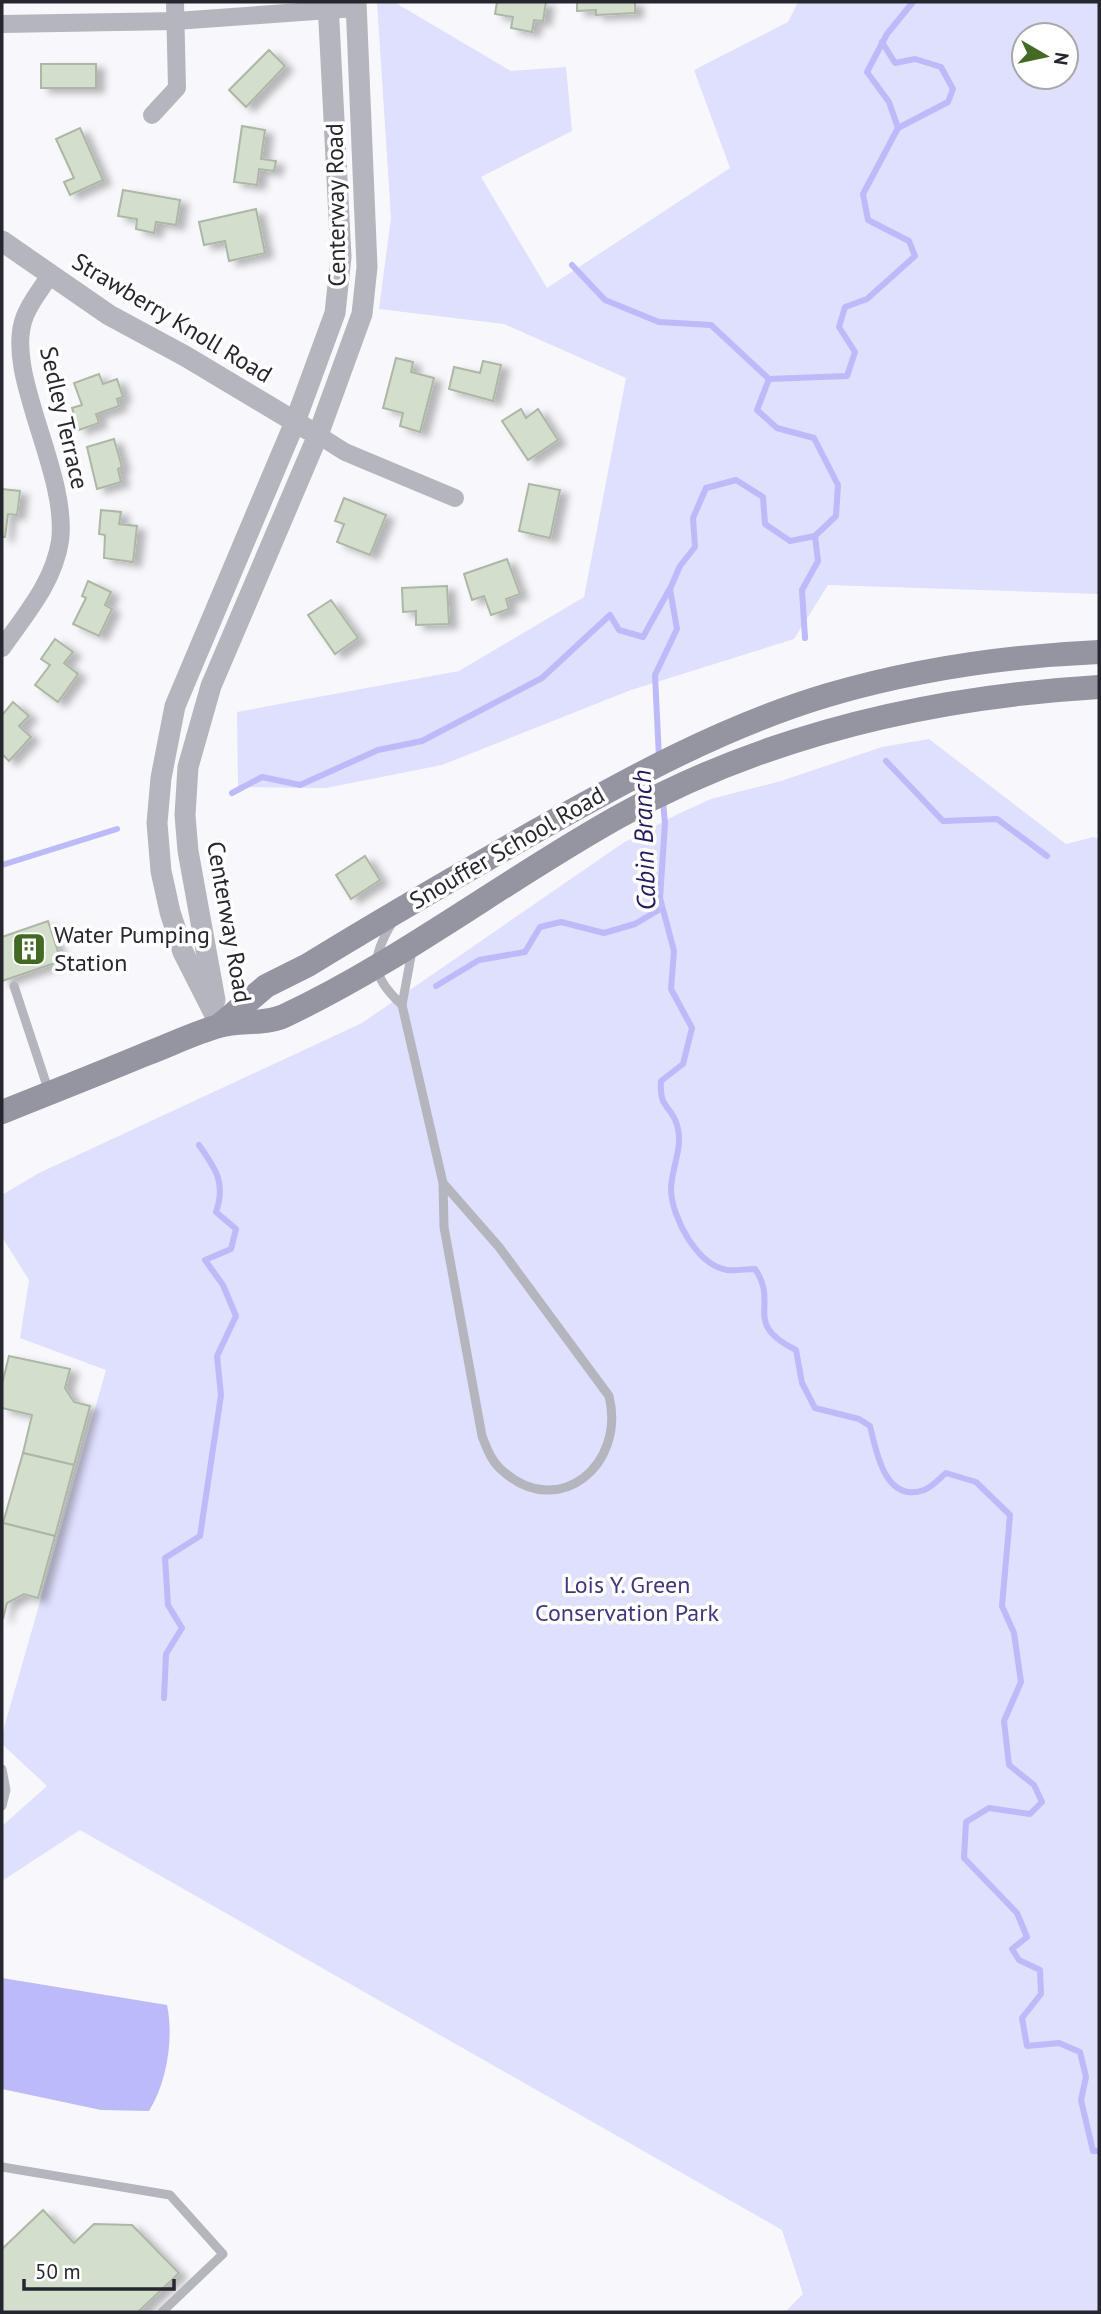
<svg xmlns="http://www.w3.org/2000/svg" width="1101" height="2314" viewBox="0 0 1101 2314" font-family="'PT Sans',sans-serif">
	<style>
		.green { fill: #dfdffe; fill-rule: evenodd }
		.water { fill: #bcbaf8 }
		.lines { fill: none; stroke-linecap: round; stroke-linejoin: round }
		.stream { stroke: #bcbaf8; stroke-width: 6 }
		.building { fill: #d3decc; stroke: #acb7a5; stroke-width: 2; filter: url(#shadow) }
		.service { stroke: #b5b5be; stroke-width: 9 }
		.minor { stroke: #b5b5be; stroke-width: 18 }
		.tertiary { stroke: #b5b5be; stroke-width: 21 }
		.secondary { stroke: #9595a2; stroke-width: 24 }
		.labels { text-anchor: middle; stroke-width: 7; stroke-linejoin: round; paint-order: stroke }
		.street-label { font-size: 24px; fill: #26262e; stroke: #fff }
		.poi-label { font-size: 24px; fill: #26262e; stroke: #fff; text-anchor: start }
		.park-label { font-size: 24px; fill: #40377e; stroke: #fff }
		.water-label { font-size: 26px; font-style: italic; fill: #27195e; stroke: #fff }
	</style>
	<defs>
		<filter id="shadow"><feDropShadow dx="8" dy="4.5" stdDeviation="3.5" flood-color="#0004"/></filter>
	</defs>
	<rect width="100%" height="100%" fill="#f8f8fc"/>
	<g class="green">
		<path d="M377 2H394L511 71 566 67 572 131 481 177 547 288 730 168 694 70 788 22 798 2H1099V594L828 585 794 639 631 690 442 765 326 788 238 787 237 712 459 671 584 597 626 378 504 324 379 309 391 218ZM1066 35V77H1024V35Z"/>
		<polygon points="929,739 1066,844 1094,837 1099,841 1099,2312 785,2312 803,2294 782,2230 80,1830 2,1881 2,1826 47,1786 2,1744 2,1735 106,1370 20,1338 29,1280 2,1237 2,1195 39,1173 362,1023 623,843 678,814 711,799 781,781 882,747"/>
	</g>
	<path class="water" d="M2 1978 167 2005C174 2038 167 2082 149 2111L101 2110 2 2089Z"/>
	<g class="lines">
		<g class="stream">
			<polyline points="882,42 895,63 915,59 941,67 953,89 948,102 898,128"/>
			<polyline points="572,265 605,300 659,322 711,325 769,379"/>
			<polyline points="805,638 802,590 818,561 815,536"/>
			<polyline points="659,758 655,675 677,629 670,589 680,566 695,547 693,518 706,488 736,480 763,497 765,524 790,541 815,536 836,516 838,485 814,438 777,428 757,410 769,379 847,376 855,352 839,327 845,307 867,299 915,256 909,241 868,220 863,194 898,128 889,102 867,72 887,34 913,2"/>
			<polyline points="886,761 943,821 997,819 1047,856"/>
			<polyline points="232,793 262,777 300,785 378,750 422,741 542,678 610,615 619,630 643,637 669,590"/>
			<path d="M663 801 665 824 660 898 674 951 671 989 692 1028 683 1064 661 1081C659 1110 671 1104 677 1125 684 1147 671 1168 671 1190 672 1218 697 1265 727 1270 736 1271 746 1269 755 1269 780 1305 741 1323 796 1350L802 1383 815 1408 859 1419 870 1426C876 1451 885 1504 924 1490 931 1488 940 1478 946 1473L976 1482 1010 1515 1002 1606 1014 1633 1021 1682 1004 1721 1009 1765 1034 1785 1042 1802 1030 1814 989 1808 966 1822 964 1858 1017 1913 1027 1937 1012 1949 1019 1960 1040 1970 1041 1994 1022 2018 1027 2046 1059 2043 1080 2052 1086 2077 1081 2100 1093 2151H1099"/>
			<polyline points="2,865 117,829"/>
			<polyline points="436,986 479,960 525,952 540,927 561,922 604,933 635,924 662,908"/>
			<path d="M164 1698 166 1654 182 1628 168 1605 165 1558 200 1536 221 1395 217 1356 236 1316 223 1285 205 1260 231 1249 236 1229 216 1212C226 1183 216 1169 199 1145"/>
		</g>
	</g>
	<g class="building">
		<polygon points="497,2 546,2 543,21 534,20 532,32 511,28 513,17 495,14"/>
		<polygon points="577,2 635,2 635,13 596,15 596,10 577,11"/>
		<polygon points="269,50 285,66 246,107 229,90"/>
		<rect x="41" y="64" width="55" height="24"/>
		<polygon points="242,126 265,130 261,159 276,161 274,171 259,169 257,185 234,182"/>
		<polygon points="80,128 103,180 70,195 64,182 74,178 56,139"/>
		<polygon points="123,190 180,200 176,225 156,222 154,233 136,229 137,219 118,216"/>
		<polygon points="256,209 265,253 229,261 225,241 204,245 199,222"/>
		<polygon points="396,358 413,362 411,372 434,378 420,432 400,426 403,413 383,408"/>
		<polygon points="483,361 501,365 493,401 449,389 454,367 480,373"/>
		<polygon points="99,374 103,384 117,379 123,397 117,399 119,406 96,414 99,423 79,430 72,408 82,405 74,383"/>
		<polygon points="521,409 526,418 538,409 558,440 528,460 502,421"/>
		<polygon points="114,439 122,467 118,469 121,482 97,489 87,447"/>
		<polygon points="529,484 560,490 550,538 519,531"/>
		<polygon points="2,489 20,491 17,515 8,514 5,537 2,537"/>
		<polygon points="344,498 386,515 370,555 337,542 344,524 335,521"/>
		<polygon points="101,510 121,512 119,524 137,526 133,562 104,558 105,535 99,534"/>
		<polygon points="507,559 520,594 506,599 509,609 491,615 484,596 472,600 464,574"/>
		<polygon points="88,581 111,592 105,605 112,609 99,636 73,624 86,598 82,596"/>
		<polygon points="447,586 449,624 416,625 416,611 403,612 402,588"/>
		<polygon points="331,600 358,638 335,654 308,615"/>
		<polygon points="55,639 73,652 64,663 78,674 58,702 35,685 50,665 41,659"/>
		<polygon points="13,702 29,716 19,726 31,737 9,761 2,754 2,715"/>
		<polygon points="365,856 380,880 351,899 336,875"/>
		<polygon points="48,921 61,961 2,981 2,937"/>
		<polygon points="9,1356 70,1369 65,1388 74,1402 90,1406 74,1465 23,1453 32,1415 2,1408 2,1384"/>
		<polygon points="23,1453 74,1465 55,1536 3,1523"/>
		<polygon points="3,1523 55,1536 38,1598 24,1594 7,1603 3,1619"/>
		<polygon points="43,2210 74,2243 94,2224 132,2225 179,2273 138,2312 2,2312 2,2249"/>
	</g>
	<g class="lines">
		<g class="service">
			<path d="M392 923C370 960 371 976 402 1005"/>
			<path d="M412 951 402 1005 443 1183 444 1227 482 1436C487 1449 492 1463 504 1472 559 1520 626 1465 609 1396L499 1247 443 1183"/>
			<polyline points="14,986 49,1092"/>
			<polyline points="2,1769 6,1790 2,1806"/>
			<polyline points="2,2167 170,2195 223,2254 162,2312"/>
		</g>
		<g class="minor">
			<polyline points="2,24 176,21 356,8"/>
			<polyline points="152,115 177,88 175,2"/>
			<polyline points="318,435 345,452 455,498"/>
			<path d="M2 648C25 615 54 582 60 541 69 472 2 371 25 316 30 302 42 288 50 275"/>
		</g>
		<g class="tertiary">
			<polyline points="2,241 109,315 185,356 307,429"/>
			<polyline points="215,1000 188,851 185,815 188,767 211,686 318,435 362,314 367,267 356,2"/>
			<polyline points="220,1025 183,952 170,912 161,871 157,823 161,778 175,706 295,422 335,313 341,257 328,2"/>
		</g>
		<g class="secondary">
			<path d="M220 1025 266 986 308 965C383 919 459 875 536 831 630 778 724 726 828 695 917 669 1007 656 1099 652"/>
			<path d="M2 1112C50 1093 98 1074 146 1054 170 1045 194 1033 219 1026 239 1020 264 1025 284 1016 401 961 505 880 618 817 767 734 930 697 1099 687"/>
		</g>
	</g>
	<defs>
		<g id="building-square" transform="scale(1.75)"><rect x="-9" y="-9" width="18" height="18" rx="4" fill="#436923" stroke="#fff"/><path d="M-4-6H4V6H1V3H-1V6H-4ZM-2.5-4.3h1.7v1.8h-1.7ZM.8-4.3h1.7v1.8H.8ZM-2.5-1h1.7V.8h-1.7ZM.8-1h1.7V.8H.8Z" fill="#fff"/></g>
	</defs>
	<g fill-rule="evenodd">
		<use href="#building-square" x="29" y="949"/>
	</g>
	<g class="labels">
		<g class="street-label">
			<text transform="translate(336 205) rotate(-91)" y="8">Centerway Road</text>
			<text transform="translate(172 318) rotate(31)" y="8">Strawberry Knoll Road</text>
			<text transform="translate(64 418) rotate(77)" y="8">Sedley Terrace</text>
			<text transform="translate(507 848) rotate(-30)" y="8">Snouffer School Road</text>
			<text transform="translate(229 922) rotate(80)" y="8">Centerway Road</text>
		</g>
		<g class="poi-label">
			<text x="54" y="943">Water Pumping<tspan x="54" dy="28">Station</tspan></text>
		</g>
		<g class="park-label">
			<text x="627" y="1593">Lois Y. Green<tspan x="627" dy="28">Conservation Park</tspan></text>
		</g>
		<g class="water-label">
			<text transform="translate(644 840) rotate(-92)" y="9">Cabin Branch</text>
		</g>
	</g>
	<rect width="1101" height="2314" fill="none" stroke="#26262e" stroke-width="7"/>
	<g transform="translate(1045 56) rotate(99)"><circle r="33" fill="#ffffff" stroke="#a8a8ab" stroke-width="2"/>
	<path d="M0-5L12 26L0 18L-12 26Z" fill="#436923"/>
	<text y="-10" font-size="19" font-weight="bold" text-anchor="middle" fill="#26262e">N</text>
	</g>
	<path d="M24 2279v10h150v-10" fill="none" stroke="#26262e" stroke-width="3.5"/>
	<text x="35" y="2279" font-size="21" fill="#26262e" stroke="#ffffff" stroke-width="5" paint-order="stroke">50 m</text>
</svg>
